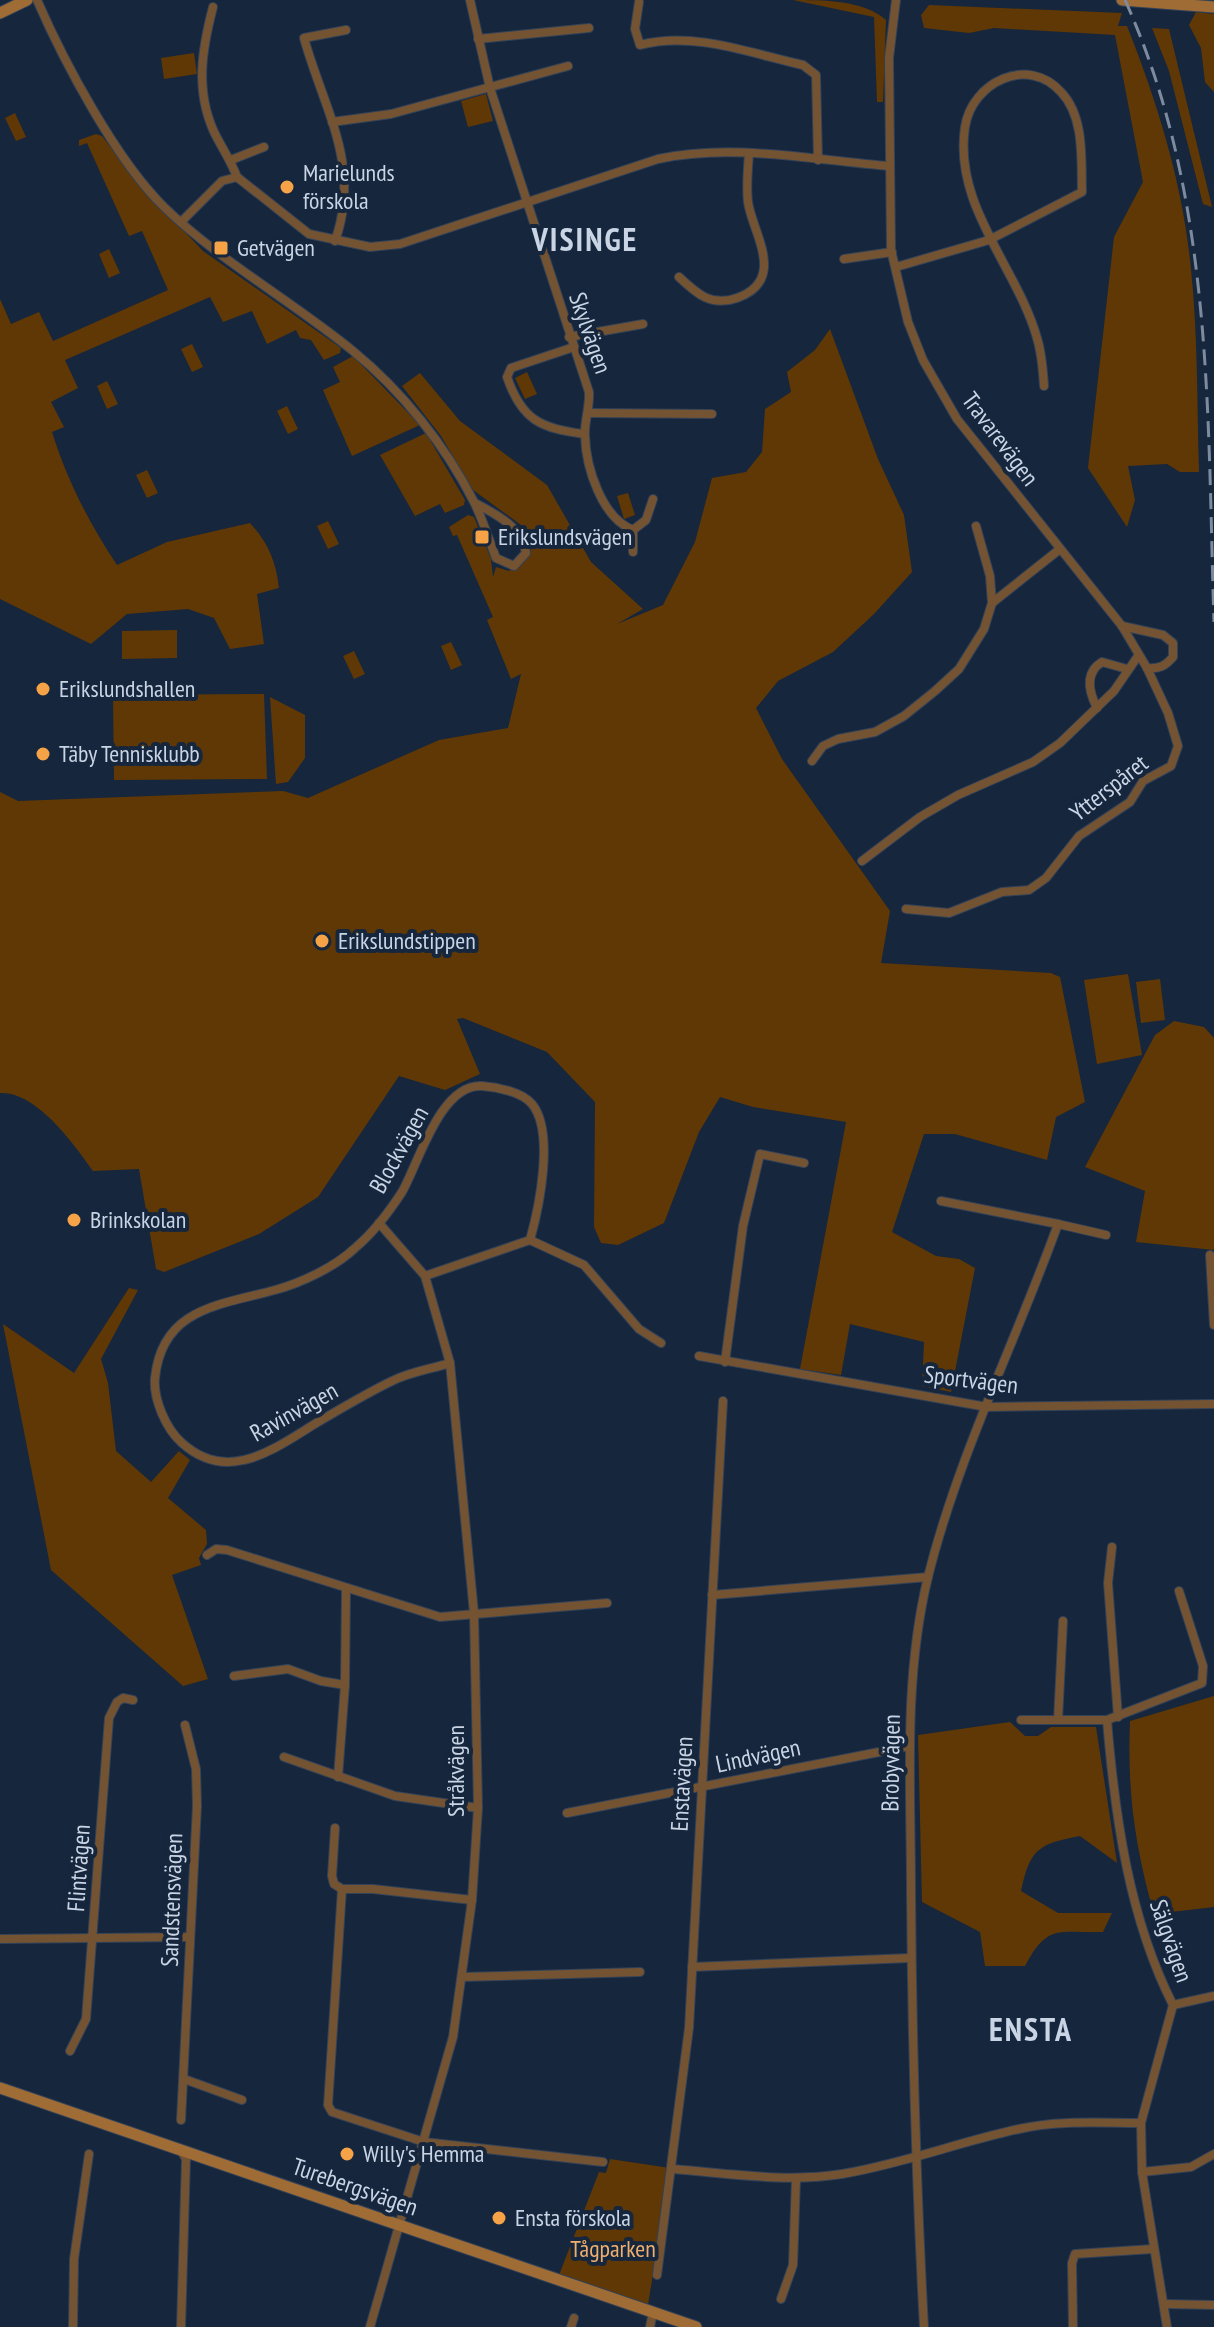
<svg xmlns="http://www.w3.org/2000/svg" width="1214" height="2327" viewBox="0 0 1214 2327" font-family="'PT Sans Narrow',sans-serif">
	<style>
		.green { fill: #603805 }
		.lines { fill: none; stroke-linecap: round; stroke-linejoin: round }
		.street-casing { stroke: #324258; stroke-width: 10 }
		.secondary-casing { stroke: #324258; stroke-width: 13 }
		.street { stroke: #745333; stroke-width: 8 }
		.secondary { stroke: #a06c35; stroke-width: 11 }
		.rail { stroke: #7e8b9e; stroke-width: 3; stroke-dasharray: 16 8; stroke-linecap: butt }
		.poi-dot { fill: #f6a247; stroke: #15263d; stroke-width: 3 }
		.labels { text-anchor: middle; stroke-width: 8; stroke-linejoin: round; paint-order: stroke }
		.poi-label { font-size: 24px; fill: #c9d4e4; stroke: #15263d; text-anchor: start }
		.street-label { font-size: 24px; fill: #c9d4e4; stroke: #15263d }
		.park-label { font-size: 24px; fill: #f1af6e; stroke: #15263d }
		.district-label { font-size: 32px; font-weight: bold; letter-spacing: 2px; fill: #c9d4e4; stroke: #15263d }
	</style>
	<rect width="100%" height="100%" fill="#15263d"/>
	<g class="green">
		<path d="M793 0C823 0 864 0 886 20L883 102H877L874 17Z"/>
		<path d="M929 5 1122 13 1118 26H1127C1158 104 1183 185 1191 269 1198 337 1197 405 1199 472H1180L1167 464 1128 466 1135 500 1127 527 1088 468 1114 237 1143 182 1115 35 994 28 969 33 924 28 921 15Z"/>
		<polygon points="1196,12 1214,14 1214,92 1205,82 1201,48 1189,25"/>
		<polygon points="1152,28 1169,29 1212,207 1203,204 1169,71"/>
		<polygon points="194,53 197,74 164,79 161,58"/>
		<polygon points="486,94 493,121 468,127 461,101"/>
		<polygon points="15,113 26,137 16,141 5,118"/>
		<path d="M96 134 102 136 138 183 203 251 341 348 340 353 324 360 311 340 300 338 296 330 267 344 252 311 223 322 210 297 65 360 78 388 51 402 64 427 52 432C67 480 89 523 117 565L167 542 250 523C268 543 276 561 279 588L257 594 264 644 230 649 214 618 188 609 127 614 91 644 0 599V299L11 324 39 312 53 341 168 290 142 231 129 236 87 143 79 146V140Z"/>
		<polygon points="109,249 120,273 109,278 99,254"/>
		<path d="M830 329 878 459 904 515 912 572 874 614 833 652 778 681 756 708 782 759 890 911 881 963 1051 973 1060 977 1085 1102 1056 1117 1047 1160 955 1134H924L892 1232 936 1256 959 1259 975 1268 951 1392 922 1386 924 1342 850 1324 841 1375 800 1369 846 1122 753 1107 720 1097 699 1132 664 1223 618 1245 601 1243 594 1227 595 1102 547 1052 463 1018 457 1019 480 1074 445 1090 399 1076 318 1197 259 1234 164 1272 156 1269 139 1169 93 1171C74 1144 36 1091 0 1093V792L18 801 283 791 308 798 439 740 508 728 521 674 511 679 487 620 493 617 457 535 453 536 449 527 468 515 474 517 491 559 493 577 496 567 509 571 531 551 525 528 473 490 441 436 402 386 420 373 460 421 547 485 591 562 643 609 617 624 663 605 695 542 712 478 746 472 762 452 765 409 791 392 787 372 815 350Z"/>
		<polygon points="192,344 203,367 192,372 181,349"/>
		<polygon points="353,356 420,425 352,456 323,390 340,382 333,367"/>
		<polygon points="527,372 537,394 525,399 515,378"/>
		<polygon points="107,381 118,404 107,409 97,386"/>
		<polygon points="287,406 298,429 288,434 277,411"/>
		<polygon points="426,433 465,500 464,505 445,513 440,504 415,516 380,455"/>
		<polygon points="147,470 158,493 147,498 136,475"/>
		<polygon points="628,493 635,515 624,519 617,496"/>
		<polygon points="328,521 339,544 328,549 317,526"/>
		<polygon points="177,630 177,658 122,659 122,631"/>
		<polygon points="451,642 462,665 451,670 441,646"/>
		<polygon points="354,651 365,674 354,679 343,656"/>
		<polygon points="264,694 267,779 114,780 113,695"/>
		<polygon points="270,697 305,715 305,758 288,782 276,784"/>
		<polygon points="1128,974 1142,1055 1097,1064 1084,980"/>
		<polygon points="1160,979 1165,1020 1141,1023 1136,982"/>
		<polygon points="1174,1021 1204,1027 1214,1038 1214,1250 1136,1242 1145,1191 1085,1167 1155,1035"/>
		<polygon points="129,1288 138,1290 101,1359 108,1383 116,1451 151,1482 179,1451 190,1460 168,1498 206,1530 207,1544 199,1558 201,1565 172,1575 208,1679 183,1686 51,1570 3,1324 74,1373"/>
		<path d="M1214 1696V1907L1154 1914C1135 1847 1127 1792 1130 1721Z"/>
		<path d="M1010 1722 1025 1736H1038L1051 1727H1096L1117 1863 1080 1836C1038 1844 1030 1849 1021 1891L1058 1913H1112L1103 1932C1058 1933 1048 1923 1025 1966H985L980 1932 922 1902 918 1735Z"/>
		<polygon points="610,2159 670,2168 648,2305 559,2275 599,2172 606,2173"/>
	</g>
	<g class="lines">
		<g class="street-casing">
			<g id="street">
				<path d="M37 0C64 62 116 160 164 207 221 262 292 301 353 351 402 391 445 445 474 502 483 520 489 540 496 558L514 566 526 553C523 528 496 514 475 503"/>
				<path d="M470 0 490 88 589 392C590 407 584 422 585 436 586 468 602 518 633 530L646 520 653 499"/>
				<polyline points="896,0 889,58 891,250 908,322 923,360 957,419 1122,626 1147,668 1168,713 1178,746 1171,766 1143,781 1130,802 1079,836 1046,878 1029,890 1002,892 949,913 906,909"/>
				<path d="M639 2 635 29 640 45C694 31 749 53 803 65L816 75 818 160"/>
				<path d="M213 7C202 49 195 90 214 132 222 148 231 161 237 177"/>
				<polyline points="478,39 589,28"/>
				<polyline points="332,122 391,114 568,66"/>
				<polyline points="231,160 264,147"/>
				<path d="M181 222 222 181 237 177 309 234 370 247 400 244 658 159C734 143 812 160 889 166"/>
				<path d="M335 241C362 165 324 110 304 38L346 30"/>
				<polyline points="844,259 892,252"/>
				<path d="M896 267 989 240 1082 192C1081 160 1085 117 1061 92 1028 55 972 82 965 127 953 206 1017 267 1037 338 1042 354 1043 370 1044 386"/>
				<path d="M679 277C697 294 711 307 737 298 788 280 752 232 748 202 746 186 748 169 749 153"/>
				<polyline points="569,337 643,324"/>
				<path d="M574 347 511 368 507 377C522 421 541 428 584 434"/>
				<polyline points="590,413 712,414"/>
				<polyline points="976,526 990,576 992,603"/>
				<polyline points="633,530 633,552"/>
				<path d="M1122 626 1163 635 1173 643V657C1165 666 1160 669 1147 668"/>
				<path d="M1097 708C1089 692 1084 673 1102 662L1127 669"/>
				<polyline points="812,761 823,746 838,739 875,732 904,716 935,691 959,669 984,629 992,603 1060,549"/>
				<polyline points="862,861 920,817 958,795 1033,762 1060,743 1114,691 1138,656"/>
				<polyline points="1058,1224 1106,1235"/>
				<polyline points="530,1240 584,1265 639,1329 661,1343"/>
				<polyline points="1210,1255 1214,1325"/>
				<polyline points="425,1276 530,1240"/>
				<polyline points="699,1356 987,1407 1214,1404"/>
				<polyline points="725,1362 743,1226 760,1154 804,1163"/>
				<path d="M450 1363C431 1369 410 1372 392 1381 367 1393 342 1408 318 1422 275 1448 229 1485 182 1443 166 1429 153 1399 155 1378 162 1308 220 1305 275 1290 301 1283 335 1267 355 1248 373 1233 389 1212 402 1192 418 1165 440 1083 482 1086 497 1087 522 1092 532 1104 555 1132 539 1208 530 1240"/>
				<polyline points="1112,1547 1108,1583 1118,1717"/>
				<polyline points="207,1555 216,1549 227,1550 440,1617 607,1603"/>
				<polyline points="712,1595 928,1577"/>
				<polyline points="234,1676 288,1669 321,1681 345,1685"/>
				<polyline points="1021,1720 1107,1720 1202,1683 1203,1666 1179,1591"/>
				<polyline points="1058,1720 1063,1621"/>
				<path d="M1107 1720C1115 1817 1129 1918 1173 2005L1141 2123 1142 2172 1167 2327"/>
				<polyline points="284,1757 395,1796 478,1808"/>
				<polyline points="338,1777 345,1685 346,1589"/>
				<polyline points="567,1813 910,1746"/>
				<polyline points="335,1828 332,1876 334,1884 342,1889 328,2105 332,2112 424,2142 603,2162"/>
				<polyline points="342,1889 373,1889 472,1900"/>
				<polyline points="0,1939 190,1937"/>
				<polyline points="692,1967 910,1958"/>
				<polyline points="462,1977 640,1972"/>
				<polyline points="1173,2005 1214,1996"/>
				<polyline points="70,2051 86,2019 109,1718 117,1702 123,1698 133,1700"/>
				<polyline points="184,2079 242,2100"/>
				<polyline points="181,2120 197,1806 196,1769 185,1725"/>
				<polyline points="180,2149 186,2159 181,2327"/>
				<path d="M671 2169C727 2173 786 2183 842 2174 902 2164 959 2142 1019 2129 1058 2120 1101 2123 1141 2123"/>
				<polyline points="1142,2172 1191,2167 1214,2154"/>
				<polyline points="657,2275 689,2028 723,1401"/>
				<polyline points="781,2299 793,2265 796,2179"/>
				<polyline points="1164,2304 1214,2305"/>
				<polyline points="73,2327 74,2259 89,2154"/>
				<polyline points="370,2327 453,2037 472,1900 478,1808 474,1613 450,1363 425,1276 379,1223"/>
				<polyline points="571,2327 574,2318"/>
				<polyline points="650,2327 653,2312"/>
				<path d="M924 2327C916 2181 912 2036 911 1891 911 1787 903 1679 928 1577 958 1456 1016 1341 1058 1224L941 1201"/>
				<polyline points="1073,2327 1072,2263 1075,2254 1153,2249"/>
			</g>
		</g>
		<g class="secondary-casing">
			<g id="secondary">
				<polyline points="1122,0 1214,7"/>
				<polyline points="0,13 27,0"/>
				<polyline points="0,2088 696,2327"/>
			</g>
		</g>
		<use href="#street" class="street"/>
		<use href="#secondary" class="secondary"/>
		<path class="rail" d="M1125 0C1214 197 1207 411 1214 622"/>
	</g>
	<g class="poi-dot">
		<circle cx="287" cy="187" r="8"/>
		<rect x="213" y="240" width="16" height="16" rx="4"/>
		<rect x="474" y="529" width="16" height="16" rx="4"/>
		<circle cx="43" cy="689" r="8"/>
		<circle cx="43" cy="754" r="8"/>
		<circle cx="322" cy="941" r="8"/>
		<circle cx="74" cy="1220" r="8"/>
		<circle cx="347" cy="2154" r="8"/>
		<circle cx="499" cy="2218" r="8"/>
	</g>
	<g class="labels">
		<g class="poi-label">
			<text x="303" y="181">Marielunds<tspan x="303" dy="28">förskola</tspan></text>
			<text x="237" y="256">Getvägen</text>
			<text x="498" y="545">Erikslundsvägen</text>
			<text x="59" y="697">Erikslundshallen</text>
			<text x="59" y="762">Täby Tennisklubb</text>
			<text x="338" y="949">Erikslundstippen</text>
			<text x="90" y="1228">Brinkskolan</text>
			<text x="363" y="2162">Willy's Hemma</text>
			<text x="515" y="2226">Ensta förskola</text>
		</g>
		<g class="street-label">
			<text transform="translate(590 333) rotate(71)" y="8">Skylvägen</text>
			<text transform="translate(1000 439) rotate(53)" y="8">Travarevägen</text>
			<text transform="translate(1109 788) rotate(-38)" y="8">Ytterspåret</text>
			<text transform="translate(399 1150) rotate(-61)" y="8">Blockvägen</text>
			<text transform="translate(971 1380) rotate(7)" y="8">Sportvägen</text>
			<text transform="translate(294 1412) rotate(-29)" y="8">Ravinvägen</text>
			<text transform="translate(758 1756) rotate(-12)" y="8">Lindvägen</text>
			<text transform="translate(891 1763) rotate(-89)" y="8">Brobyvägen</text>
			<text transform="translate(456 1771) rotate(-90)" y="8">Stråkvägen</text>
			<text transform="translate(682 1784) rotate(-87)" y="8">Enstavägen</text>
			<text transform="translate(79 1868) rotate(-86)" y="8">Flintvägen</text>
			<text transform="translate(172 1900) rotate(-88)" y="8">Sandstensvägen</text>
			<text transform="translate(1171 1941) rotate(71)" y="8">Sälgvägen</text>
			<text transform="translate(355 2187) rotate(19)" y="8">Turebergsvägen</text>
		</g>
		<g class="park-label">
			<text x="613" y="2257">Tågparken</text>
		</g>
		<g class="district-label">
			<text x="585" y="251">VISINGE</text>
			<text x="1031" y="2041">ENSTA</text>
		</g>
	</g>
</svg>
